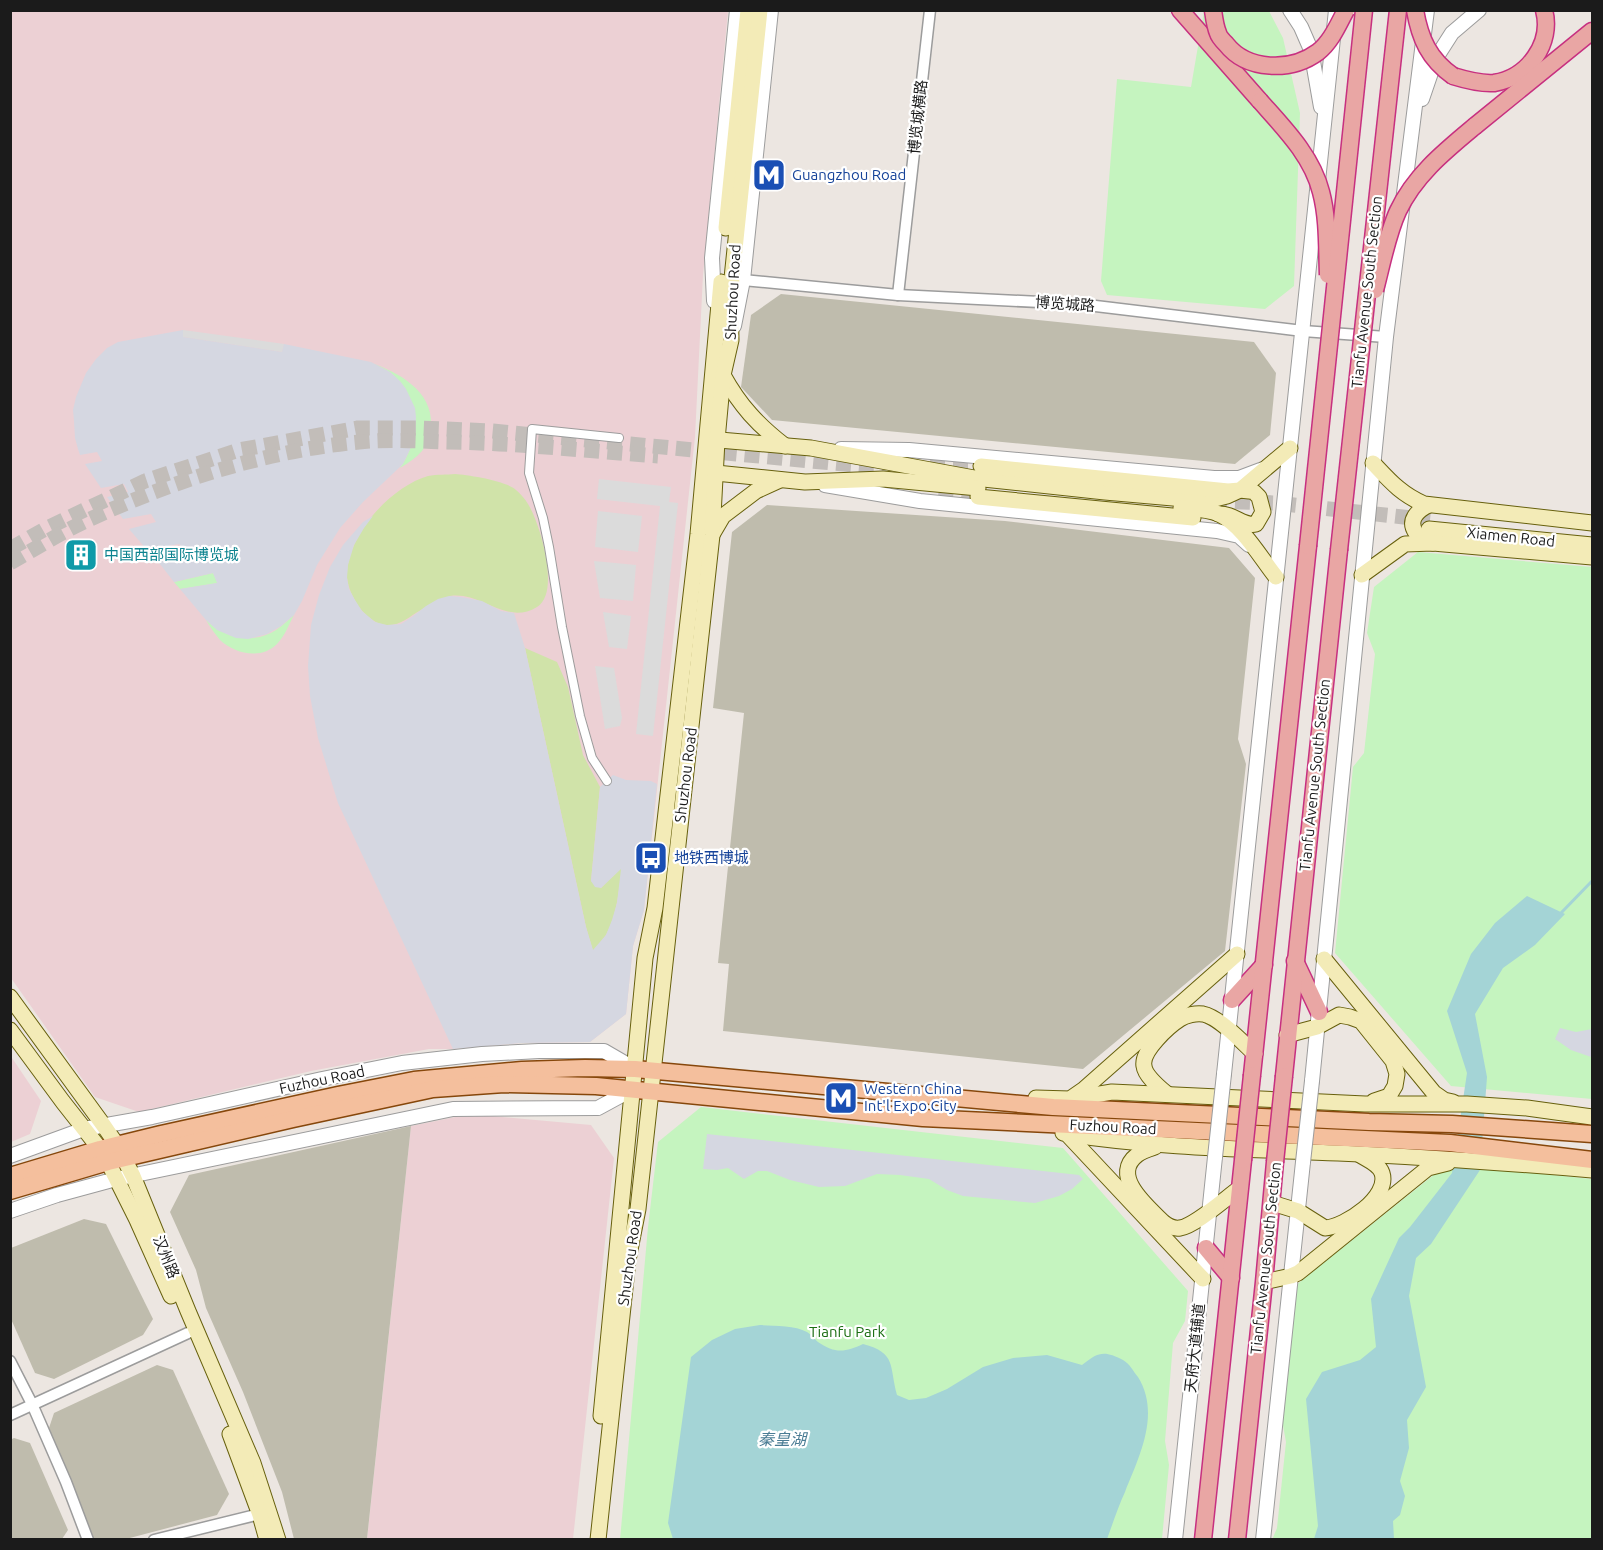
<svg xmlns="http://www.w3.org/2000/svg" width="1603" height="1550" viewBox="0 0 1603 1550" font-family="Ubuntu,'Noto Sans SC',sans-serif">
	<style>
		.commercial { fill: #ecd0d4 }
		.construction { fill: #bfbcad }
		.grass { fill: #d0e3a9 }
		.park { fill: #c5f4bf }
		.parking { fill: #dbdbdb }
		.plaza { fill: #d5d7e1 }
		.water { fill: #a4d4d6 }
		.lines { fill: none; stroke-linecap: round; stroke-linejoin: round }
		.stream { stroke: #a4d4d6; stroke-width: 3 }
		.secondary-tunnel { stroke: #c2bdb9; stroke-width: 15; stroke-dasharray: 15 8; stroke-linecap: butt }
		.pedestrian-casing { stroke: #9c9c9c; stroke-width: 10 }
		.minor-casing { stroke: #9c9c9c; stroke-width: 13 }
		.tertiary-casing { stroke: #9c9c9c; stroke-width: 16 }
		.secondary-casing { stroke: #67600d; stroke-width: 17 }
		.primary-casing { stroke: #86470b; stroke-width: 19 }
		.trunk-casing { stroke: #c73080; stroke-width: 19 }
		.pedestrian { stroke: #fff; stroke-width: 8 }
		.minor { stroke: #fff; stroke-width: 10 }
		.tertiary { stroke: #fff; stroke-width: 14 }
		.secondary { stroke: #f3ebb7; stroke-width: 15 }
		.primary { stroke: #f4bf9d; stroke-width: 16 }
		.trunk { stroke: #e9a6a4; stroke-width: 16 }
		.tertiary-bridge-casing { stroke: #9c9c9c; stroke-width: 16; stroke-linecap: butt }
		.trunk-bridge-casing { stroke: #c73080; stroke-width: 19; stroke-linecap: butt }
		.tertiary-bridge { stroke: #fff; stroke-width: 14 }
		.trunk-bridge { stroke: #e9a6a4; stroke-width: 16 }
		.labels { text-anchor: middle; stroke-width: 4.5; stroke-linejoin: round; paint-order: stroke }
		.street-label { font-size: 15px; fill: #1b1b1b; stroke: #fff }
		.transit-label { font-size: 15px; fill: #164399; stroke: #fff; text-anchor: start }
		.culture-label { font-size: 15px; fill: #0d838f; stroke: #fff; text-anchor: start }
		.park-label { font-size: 15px; fill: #1c6e13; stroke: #fff }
		.water-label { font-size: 16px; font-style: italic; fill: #4a7c94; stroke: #fff }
	</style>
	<rect width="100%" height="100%" fill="#ece6e1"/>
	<g class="commercial">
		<polygon points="10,11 728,11 703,275 695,437 644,910 633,946 626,1014 590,1042 521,1043 453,1049 429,1049 311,1071 139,1112 95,1097 11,978"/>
		<polygon points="10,1055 41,1101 30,1134 11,1142"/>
		<polygon points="470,1114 591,1125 614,1158 573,1539 367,1540 411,1126"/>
	</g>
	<g class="construction">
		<polygon points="781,294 1254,342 1276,373 1270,435 1235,464 772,420 741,387 751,315"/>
		<polygon points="767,505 1005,521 1229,548 1255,578 1238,739 1246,764 1225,951 1083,1069 723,1031 729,964 718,963 744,713 713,708 732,532"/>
		<polygon points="411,1126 367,1539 294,1539 282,1492 243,1392 206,1308 196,1270 170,1212 189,1175"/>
		<polygon points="84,1219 106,1224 153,1319 143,1335 54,1379 35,1373 11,1319 11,1248"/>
		<polygon points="157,1365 173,1370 229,1494 217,1515 126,1539 93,1539 49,1428 54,1413"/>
		<polygon points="14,1438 30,1443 68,1530 62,1539 11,1539 10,1440"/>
	</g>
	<g class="grass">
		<path d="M455 474C469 475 507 481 516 490 521 494 525 499 528 504 540 523 561 593 537 607 506 626 481 591 450 596 449 597 442 600 441 600 435 603 427 606 421 610 408 617 400 627 384 625 374 623 365 615 359 607 353 598 348 588 347 577 346 536 390 487 428 476 437 474 447 475 455 474Z"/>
		<path d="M525 648 557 662 568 687 583 755 600 787 591 881 601 888C608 880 615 875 622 867 619 890 617 915 606 935 602 941 597 946 593 951L586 927Z"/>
	</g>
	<g class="park">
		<polygon points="1204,11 1269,11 1283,38 1300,113 1294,286 1265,309 1107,295 1101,281 1117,79 1191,87"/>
		<path d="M371 363C398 372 433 391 431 425 430 435 428 443 422 451 416 458 408 463 400 468 421 439 421 398 392 374 386 369 378 366 371 363Z"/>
		<polygon points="1418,552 1592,567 1592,1099 1451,1086 1335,953 1353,767 1364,753 1375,654 1367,633 1374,587"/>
		<polygon points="213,573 218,583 180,589 174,582"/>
		<path d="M294 615C289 624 285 636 277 644 261 660 235 654 220 640 215 634 210 627 206 620 224 638 253 645 276 630 282 626 288 620 294 615Z"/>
		<polygon points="701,1107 1063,1148 1188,1291 1185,1321 1173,1343 1165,1441 1169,1465 1162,1539 620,1540 648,1227 658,1142"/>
		<polygon points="1441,1169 1495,1169 1592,1179 1592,1539 1272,1540 1277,1528 1286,1442 1281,1414 1295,1286"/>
	</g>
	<g class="parking">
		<polygon points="183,330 284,344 282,352 183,337"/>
		<polygon points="599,479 671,487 669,502 678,503 653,736 636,734 660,506 597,499"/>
		<polygon points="598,511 642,516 638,552 595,547"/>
		<polygon points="594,561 636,565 633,601 600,598"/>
		<polygon points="603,612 631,616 627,649 609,647"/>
		<polygon points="595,666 614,668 622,718 620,726 605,729"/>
	</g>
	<g class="plaza">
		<polygon points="183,330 183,337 282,352 284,344 371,362 390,372 400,381 406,389 415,408 416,417 415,436 412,445 403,464 363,502 340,528 317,565 302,601 294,615 281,626 267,634 248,639 236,638 217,630 206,620 180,589 217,583 213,573 174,582 156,559 186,551 179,544 147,550 129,529 156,522 151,514 123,519 107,497 128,492 124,484 101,488 85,464 102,461 97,452 80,455 78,449 75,438 74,421 73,410 76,397 86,373 96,359 107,348 118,342"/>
		<polygon points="373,516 364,528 354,545 348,565 347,578 349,589 355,600 362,611 375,622 387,625 401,624 412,617 426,606 438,599 449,596 461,597 482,601 501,611 514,613 525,648 586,927 593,950 606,935 612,920 617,903 621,869 601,888 595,887 591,881 600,787 613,775 626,780 651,781 657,784 644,910 633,946 626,1014 590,1042 521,1043 453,1049 338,803 318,738 310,696 308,666 311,625 319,595 330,567 343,545 363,522"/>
		<polygon points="1560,1028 1576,1032 1592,1029 1591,1057 1571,1050 1555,1039"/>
		<polygon points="707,1134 1079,1175 1083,1179 1072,1189 1059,1196 1035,1203 963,1196 947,1190 929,1179 900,1175 877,1174 845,1186 819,1187 790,1180 767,1171 758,1171 744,1179 728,1168 717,1170 703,1169"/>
	</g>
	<g class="water">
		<polygon points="1527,896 1565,914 1535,945 1503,968 1475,1014 1487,1077 1480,1170 1431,1244 1416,1258 1409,1296 1426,1387 1407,1420 1409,1448 1400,1481 1405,1496 1400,1515 1393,1521 1394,1539 1314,1539 1318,1526 1306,1399 1322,1372 1360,1360 1376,1347 1371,1299 1399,1238 1410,1227 1452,1173 1467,1073 1447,1011 1471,954 1495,923"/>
		<path d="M760 1325C774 1326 795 1325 807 1332 812 1335 814 1339 818 1342 835 1354 846 1352 863 1344 897 1353 889 1366 897 1395L909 1400 926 1398 947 1389 983 1367 1013 1358 1047 1355 1082 1365C1098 1352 1104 1350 1123 1360 1130 1364 1133 1371 1138 1377 1161 1414 1139 1457 1125 1492 1118 1507 1113 1523 1107 1539H673L668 1523 691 1357 712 1340 735 1329Z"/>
	</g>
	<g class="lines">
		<polyline class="stream" points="1561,913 1592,881"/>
		<g class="secondary-tunnel">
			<polyline points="930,465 981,466"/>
			<polyline points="939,490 978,497"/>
			<polyline points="1212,501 1276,503 1430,520"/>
			<polyline points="10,549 45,529 145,481 239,450 358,428 420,428 492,431 886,468"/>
			<path d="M10 563C35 549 60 533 86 521 172 481 265 451 359 442 388 439 417 441 446 442 517 443 588 451 658 456"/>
		</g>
		<g class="pedestrian-casing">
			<polyline id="pedestrian" points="607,781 592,758 580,716 562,627 549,547 543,518 529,473 532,429 619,438"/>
		</g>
		<g class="minor-casing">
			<g id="minor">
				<polyline points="743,280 898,295 1079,304 1303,331 1386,337"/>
				<polyline points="898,295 930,10"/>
				<polyline points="10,1361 32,1404 66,1482 88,1540"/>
				<polyline points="10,1415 188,1333"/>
				<polyline points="154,1540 264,1513"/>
			</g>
		</g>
		<g class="tertiary-casing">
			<g id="tertiary">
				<polyline points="1290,10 1301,27 1311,50 1321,107"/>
				<polyline points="1422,99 1436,58 1452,33 1479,10"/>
				<polyline points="714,301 712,258 737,10"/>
				<polyline points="734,326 743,280 771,10"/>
				<polyline points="841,449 909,450 1214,478 1239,478 1263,469"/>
				<polyline points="825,485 920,501 1217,531 1239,536 1249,545"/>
				<polyline points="1224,1074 1336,10"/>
				<polyline points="1312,1081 1386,337 1427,10"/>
				<polyline points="10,1156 84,1129 152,1117 322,1079 402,1063 482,1054 539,1051 604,1051 635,1069"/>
				<polyline points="10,1211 57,1195 116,1179 453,1109 598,1108 633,1089"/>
				<polyline points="1175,1540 1215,1157"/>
				<polyline points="1263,1540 1303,1162"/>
			</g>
		</g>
		<g class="secondary-casing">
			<g id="secondary">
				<polyline points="726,228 748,10"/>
				<path d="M723 375C740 406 758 425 785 446"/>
				<path d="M708 439 811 448 974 478 1105 492 1207 501 1227 496 1240 490 1249 491 1254 492 1259 497 1263 512 1256 524C1243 527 1234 513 1218 514"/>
				<path d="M1373 463C1390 481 1401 494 1424 504L1592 523"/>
				<polyline points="981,466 1228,491 1240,490 1290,448"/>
				<polyline points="706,472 805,482 883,479 978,488"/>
				<polyline points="978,497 1193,518"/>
				<path d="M1429 505C1418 510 1407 520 1416 533 1419 538 1427 540 1433 543"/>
				<path d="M1181 508C1192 509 1208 509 1219 514 1243 526 1260 557 1276 577"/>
				<polyline points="1429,529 1592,545"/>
				<polyline points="713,533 723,516 756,491 780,480"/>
				<polyline points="1362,575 1405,544 1433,543 1592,557"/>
				<polyline points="1324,959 1434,1093 1444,1100 1453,1102"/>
				<polyline points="10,997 104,1126 117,1145 133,1176 188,1311 253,1463 278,1540"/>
				<polyline points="10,1030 63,1102 100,1149 108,1162 137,1220 171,1296"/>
				<polyline points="1287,1035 1317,1027 1339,1015 1350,1017 1361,1021 1393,1061 1397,1074 1395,1086 1389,1096 1374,1101"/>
				<path d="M1167 1094C1160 1088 1145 1076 1144 1066 1141 1051 1169 1026 1180 1019 1186 1015 1196 1013 1203 1014 1219 1017 1242 1042 1255 1054"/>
				<polyline points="1036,1098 1070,1099 1083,1090 1237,954"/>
				<polyline points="1070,1099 1112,1092 1365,1104 1467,1104 1527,1108 1592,1117"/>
				<polyline points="1063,1133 1067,1134 1203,1279"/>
				<path d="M1067 1134C1157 1148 1248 1149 1338 1153 1423 1157 1508 1163 1592 1170"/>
				<path d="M1155 1147C1149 1149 1142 1151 1137 1155 1110 1176 1148 1207 1163 1222 1168 1226 1174 1229 1180 1228 1195 1226 1227 1197 1240 1188"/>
				<path d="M1272 1203 1298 1211 1325 1228C1345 1227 1390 1197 1382 1173 1379 1164 1368 1160 1360 1155"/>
				<polyline points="1264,1282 1291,1276 1298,1273 1428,1168 1448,1163"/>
				<polyline points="601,1416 645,958 655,908 698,534 721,282"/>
				<polyline points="230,1434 260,1515 267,1540"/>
				<polyline points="598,1540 628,1260 638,1209 712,535 717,440 723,375 731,340 730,297 760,10"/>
			</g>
		</g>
		<g class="primary-casing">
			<g id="primary">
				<polyline points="10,1176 100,1149 161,1134 338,1095 414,1080 522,1070 585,1068 635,1069 1053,1107 1369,1122 1452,1124 1592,1134"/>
				<polyline points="10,1191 108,1162 293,1119 433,1089 504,1084 596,1086 923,1118 1450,1143 1592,1160"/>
			</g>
		</g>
		<g class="trunk-casing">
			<g id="trunk">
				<polyline points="1180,10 1260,101"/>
				<path d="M1453 76C1466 80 1480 84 1494 83 1528 78 1553 43 1544 10"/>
				<polyline points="1475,126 1592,31"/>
				<polyline points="1295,961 1319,1012"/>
				<polyline points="1232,1000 1264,965"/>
				<polyline points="1252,1075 1308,546"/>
				<polyline points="1284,1076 1339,550"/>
				<polyline points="1206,1248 1231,1278"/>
				<polyline points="1203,1540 1243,1160"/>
				<polyline points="1237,1540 1264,1282 1275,1162"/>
			</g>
		</g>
		<use href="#pedestrian" class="pedestrian"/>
		<use href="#minor" class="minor"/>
		<use href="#tertiary" class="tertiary"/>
		<use href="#secondary" class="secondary"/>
		<use href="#primary" class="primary"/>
		<use href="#trunk" class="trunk"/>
		<g class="tertiary-bridge-casing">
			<g id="tertiary-bridge">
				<polyline points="1215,1157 1224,1074"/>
				<polyline points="1303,1162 1312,1081"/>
			</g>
		</g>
		<g class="trunk-bridge-casing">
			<g id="trunk-bridge">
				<path d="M1213 10C1214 17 1215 26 1218 33 1219 37 1223 41 1226 44 1247 71 1291 72 1318 52 1331 42 1338 25 1346 10"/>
				<path d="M1415 10C1420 39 1429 59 1453 76"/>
				<path d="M1260 101C1284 128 1312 156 1321 192 1328 218 1327 248 1328 275"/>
				<path d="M1375 290C1382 264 1387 235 1398 211 1415 175 1445 151 1475 126"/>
				<polyline points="1308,546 1364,10"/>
				<polyline points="1339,550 1398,10"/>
				<polyline points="1243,1160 1252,1075"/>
				<polyline points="1275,1162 1284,1076"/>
			</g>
		</g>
		<use href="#tertiary-bridge" class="tertiary-bridge"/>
		<use href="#trunk-bridge" class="trunk-bridge"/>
	</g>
	<defs>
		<g id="metro-square" transform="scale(1.725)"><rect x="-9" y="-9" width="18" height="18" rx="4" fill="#1a4fb4" stroke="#fff"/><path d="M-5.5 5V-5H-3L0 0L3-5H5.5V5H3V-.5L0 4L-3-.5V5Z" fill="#fff"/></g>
		<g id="building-square" transform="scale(1.725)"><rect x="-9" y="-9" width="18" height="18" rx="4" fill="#0f9aa8" stroke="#fff"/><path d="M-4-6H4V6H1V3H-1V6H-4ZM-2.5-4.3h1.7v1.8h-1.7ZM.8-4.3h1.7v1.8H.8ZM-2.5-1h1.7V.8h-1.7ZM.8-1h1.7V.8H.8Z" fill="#fff"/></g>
		<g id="bus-square" transform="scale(1.725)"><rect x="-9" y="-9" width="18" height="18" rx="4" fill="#1a4fb4" stroke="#fff"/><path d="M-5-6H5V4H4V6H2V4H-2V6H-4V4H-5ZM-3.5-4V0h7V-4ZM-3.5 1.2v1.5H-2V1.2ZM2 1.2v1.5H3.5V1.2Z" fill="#fff"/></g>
	</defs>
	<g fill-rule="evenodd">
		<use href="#metro-square" x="769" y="175"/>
		<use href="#building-square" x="81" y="555"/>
		<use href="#bus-square" x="651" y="858"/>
		<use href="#metro-square" x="841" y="1098"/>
	</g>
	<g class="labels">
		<g class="street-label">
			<text transform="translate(918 117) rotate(-84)" y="5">博览城横路</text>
			<text transform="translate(733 292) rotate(-87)" y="5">Shuzhou Road</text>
			<text transform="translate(1367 292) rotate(-84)" y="5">Tianfu Avenue South Section</text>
			<text transform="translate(1065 304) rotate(4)" y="5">博览城路</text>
			<text transform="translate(1511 537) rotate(6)" y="5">Xiamen Road</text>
			<text transform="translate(686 775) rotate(-83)" y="5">Shuzhou Road</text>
			<text transform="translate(1315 775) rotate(-84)" y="5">Tianfu Avenue South Section</text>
			<text transform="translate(322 1080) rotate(-12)" y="5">Fuzhou Road</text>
			<text transform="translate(1113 1127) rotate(3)" y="5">Fuzhou Road</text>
			<text transform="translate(166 1257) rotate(68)" y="5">汉州路</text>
			<text transform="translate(630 1258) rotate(-82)" y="5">Shuzhou Road</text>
			<text transform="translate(1266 1258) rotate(-84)" y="5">Tianfu Avenue South Section</text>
			<text transform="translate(1195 1348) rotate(-84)" y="5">天府大道辅道</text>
		</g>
		<g class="transit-label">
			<text x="792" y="180">Guangzhou Road</text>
			<text x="674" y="863">地铁西博城</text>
			<text x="864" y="1094">Western China<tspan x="864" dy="17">Int'l Expo City</tspan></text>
		</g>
		<g class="culture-label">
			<text x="104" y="560">中国西部国际博览城</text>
		</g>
		<g class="park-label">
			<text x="847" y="1337">Tianfu Park</text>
		</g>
		<g class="water-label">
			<text x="782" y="1445">秦皇湖</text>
		</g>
	</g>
	<rect width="1603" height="1550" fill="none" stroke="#1b1b1b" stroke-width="24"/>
</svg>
